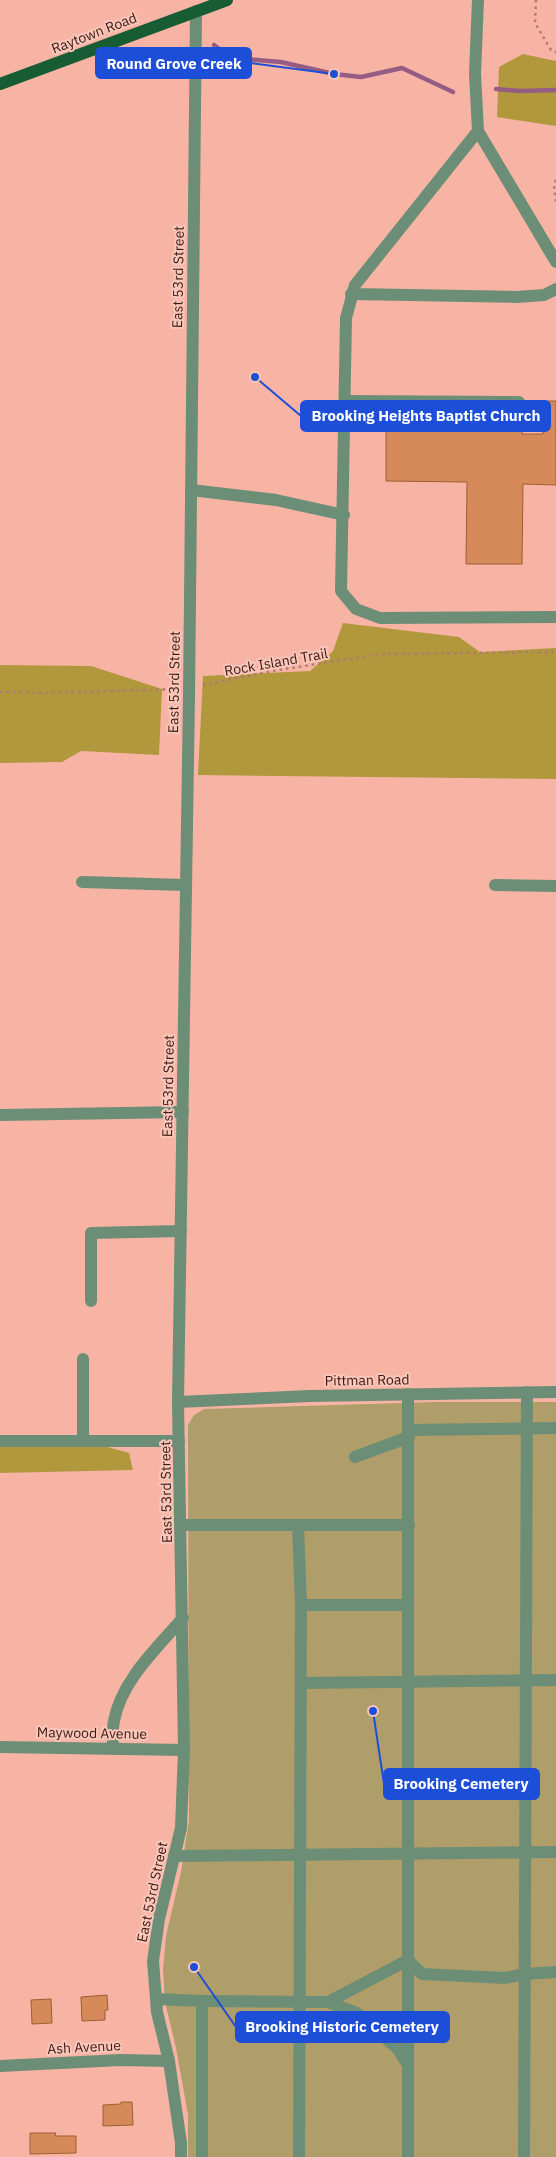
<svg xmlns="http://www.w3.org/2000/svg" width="556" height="2157" viewBox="0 0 556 2157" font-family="'IBM Plex Sans',sans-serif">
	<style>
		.green { fill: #af9e69 }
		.forest { fill: #b2983d }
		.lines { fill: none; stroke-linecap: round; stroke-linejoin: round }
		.stream { stroke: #965c83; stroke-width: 4.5 }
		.building { fill: #d68a59; stroke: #9e5d31 }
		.path { stroke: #b07a6f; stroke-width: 2.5; stroke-dasharray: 2.5 4; stroke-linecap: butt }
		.minor { stroke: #6d8e76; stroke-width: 12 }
		.major { stroke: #175c33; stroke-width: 12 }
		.labels { text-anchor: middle; stroke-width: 4; stroke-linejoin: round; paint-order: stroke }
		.street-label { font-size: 14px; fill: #3a1a14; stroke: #fac6ba }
		.leader { fill: none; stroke: #1d4ed8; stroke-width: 2 }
		.callout-dot { fill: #1d4ed8; stroke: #fac6ba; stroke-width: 2 }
		.callout { fill: #1d4ed8; stroke: #1d4ed8; stroke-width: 2 }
		.callout-label { font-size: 15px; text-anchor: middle; font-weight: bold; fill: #fff }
	</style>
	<rect width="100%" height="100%" fill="#f7b4a5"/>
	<polygon class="green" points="434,1402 556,1402 556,2157 188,2157 188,2115 176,2048 165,2002 163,1970 166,1936 181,1872 189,1820 188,1425 194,1415 204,1409"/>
	<g class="forest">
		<polygon points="523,54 556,61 556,126 497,117 499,67"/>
		<polygon points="343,623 459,637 480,652 556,648 556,779 198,775 203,676 310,671 333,651"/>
		<polygon points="0,665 91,666 162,689 159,755 81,751 62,762 0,763"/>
		<polygon points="104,1446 129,1453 133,1470 0,1473 0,1447"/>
	</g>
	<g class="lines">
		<g class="stream">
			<polyline points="214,45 231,58 281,62 334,74 361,77 402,68 453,92"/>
			<polyline points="496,89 520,91 556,90"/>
		</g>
	</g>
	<g class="building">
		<polygon points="543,401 556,401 556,485 523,484 522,564 466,564 467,482 386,481 386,428 523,429 522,434 543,434"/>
		<polygon points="107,1995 108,2010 105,2010 105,2020 82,2021 81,1997"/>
		<polygon points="51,1999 52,2023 32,2024 31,2000"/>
		<polygon points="121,2102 132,2102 133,2125 103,2126 103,2105 121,2104"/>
		<polygon points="30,2133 56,2133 55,2136 76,2136 76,2153 30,2154"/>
	</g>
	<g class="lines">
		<g class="path">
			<polyline points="536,0 535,23 551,50 556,52"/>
			<polyline points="556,180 554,186 556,202"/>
			<polyline points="203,685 272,671 382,654 556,652"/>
			<polyline points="0,692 45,693 175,689"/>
		</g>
		<g class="minor">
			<polyline points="478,0 475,74 478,131 355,285 346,318 341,591 356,609 380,618 556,617"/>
			<polyline points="478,131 556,262"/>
			<polyline points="351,294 517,297 544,295 556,289"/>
			<polyline points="346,401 519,402"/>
			<polyline points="191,490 276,500 344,515"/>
			<polyline points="82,882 186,885"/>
			<polyline points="495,885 556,886"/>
			<polyline points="0,1115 183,1112"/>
			<polyline points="91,1301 91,1233 181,1231"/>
			<polyline points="83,1359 83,1441"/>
			<polyline points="178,1402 310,1396 556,1392"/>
			<polyline points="409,1430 556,1428"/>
			<polyline points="0,1441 179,1441"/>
			<polyline points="355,1457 409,1437"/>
			<polyline points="182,1525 298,1525 301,1605 299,2157"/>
			<polyline points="298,1525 409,1525"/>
			<polyline points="301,1605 408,1605"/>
			<polyline points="301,1683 556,1680"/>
			<polyline points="0,1747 184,1750"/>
			<path d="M113 1749C113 1740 112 1730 114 1721 121 1681 157 1648 183 1618"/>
			<polyline points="174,1856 556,1852"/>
			<polyline points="156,1999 202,2001 202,2157"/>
			<polyline points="202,2001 328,2002 357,2013 398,2049 408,2065"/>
			<polyline points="328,2002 408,1960 422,1974 505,1978 525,1974 556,1972"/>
			<path d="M381 2033C395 2032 402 2030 408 2017"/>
			<polyline points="0,2066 121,2060 169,2061"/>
			<polyline points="181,2157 181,2143 169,2061 157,2012 153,1961 159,1919 181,1828 184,1750 178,1402 189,697 196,11"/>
			<polyline points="408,2157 408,1394"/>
			<polyline points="524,2157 527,1392"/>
		</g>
		<polyline class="major" points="0,84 227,0"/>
	</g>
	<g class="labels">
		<g class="street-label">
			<text transform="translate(94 33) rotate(-21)" y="5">Raytown Road</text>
			<text transform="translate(178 277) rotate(-89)" y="5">East 53rd Street</text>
			<text transform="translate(276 662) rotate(-10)" y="5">Rock Island Trail</text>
			<text transform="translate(174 682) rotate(-89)" y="5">East 53rd Street</text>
			<text transform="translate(168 1086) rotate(-89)" y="5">East 53rd Street</text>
			<text transform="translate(367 1380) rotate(-1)" y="5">Pittman Road</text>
			<text transform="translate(166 1492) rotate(-91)" y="5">East 53rd Street</text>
			<text transform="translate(92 1733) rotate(1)" y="5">Maywood Avenue</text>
			<text transform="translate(152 1892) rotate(-78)" y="5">East 53rd Street</text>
			<text transform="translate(84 2047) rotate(-3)" y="5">Ash Avenue</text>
		</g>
	</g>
	<path class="leader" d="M334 74L251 63M255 377L301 416M373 1711L384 1784M194 1967L236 2027"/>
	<g class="callout-dot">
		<circle cx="334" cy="74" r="5"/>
		<circle cx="255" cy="377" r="5"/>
		<circle cx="373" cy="1711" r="5"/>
		<circle cx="194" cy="1967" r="5"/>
	</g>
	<g class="callout">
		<rect x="96" y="48" width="155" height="30" rx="5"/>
		<rect x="301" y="401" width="249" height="30" rx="5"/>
		<rect x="384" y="1769" width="155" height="30" rx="5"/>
		<rect x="236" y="2012" width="213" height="30" rx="5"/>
	</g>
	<g class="callout-label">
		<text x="174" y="69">Round Grove Creek</text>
		<text x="426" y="421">Brooking Heights Baptist Church</text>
		<text x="461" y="1789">Brooking Cemetery</text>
		<text x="342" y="2032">Brooking Historic Cemetery</text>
	</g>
</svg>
